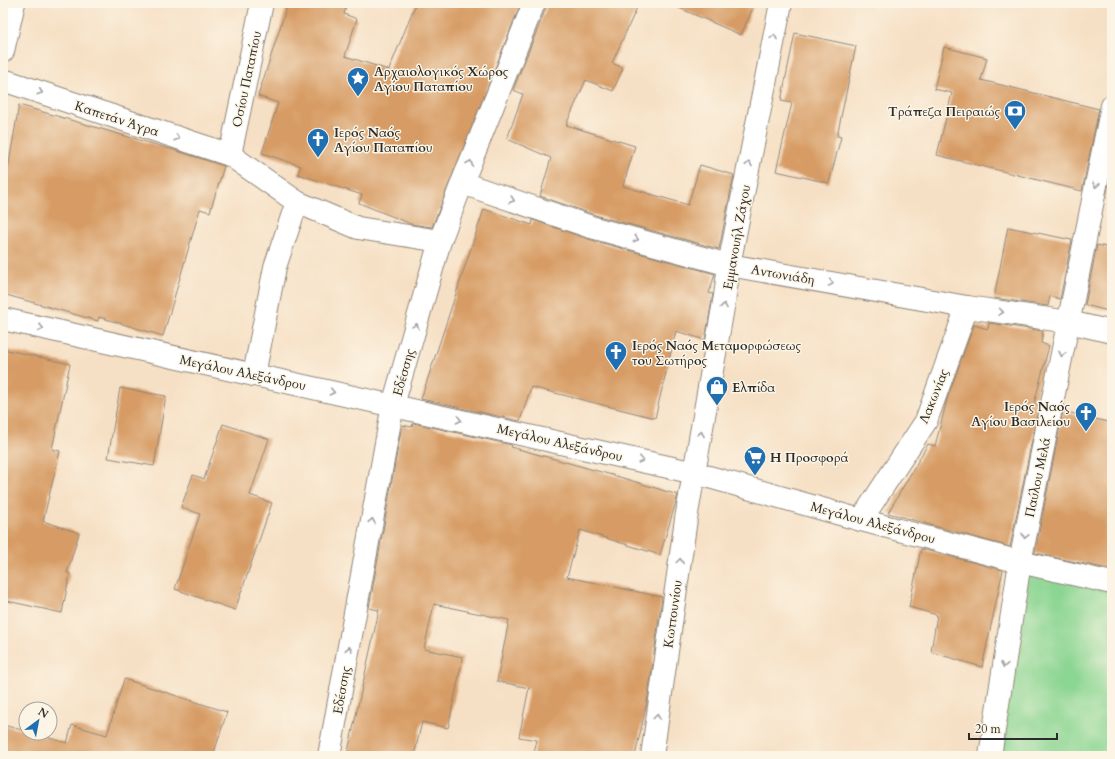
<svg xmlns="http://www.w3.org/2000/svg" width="1115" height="759" viewBox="0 0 1115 759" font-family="Cardo,serif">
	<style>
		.green { fill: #8cd693; stroke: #5c805f }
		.building { fill: #d79c65 }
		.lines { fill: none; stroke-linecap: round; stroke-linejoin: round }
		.street-casing { stroke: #908678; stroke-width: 24 }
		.secondary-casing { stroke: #908678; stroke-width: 24 }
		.primary-casing { stroke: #908678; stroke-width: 24 }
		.street { stroke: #fff; stroke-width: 22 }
		.secondary { stroke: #fff; stroke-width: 22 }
		.primary { stroke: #fff; stroke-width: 22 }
		.oneway { stroke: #a0a0a0 }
		.labels { text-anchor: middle; stroke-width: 3; stroke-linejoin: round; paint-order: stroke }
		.poi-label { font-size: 13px; font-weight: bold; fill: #2b2b2b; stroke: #fcf5e5; text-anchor: start }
		.street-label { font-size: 13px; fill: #2b2b2b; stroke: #fcf5e5 }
	</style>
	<rect width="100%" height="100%" fill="#fcf5e5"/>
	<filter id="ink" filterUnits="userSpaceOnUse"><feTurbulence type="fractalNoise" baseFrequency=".025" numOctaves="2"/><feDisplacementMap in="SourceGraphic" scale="8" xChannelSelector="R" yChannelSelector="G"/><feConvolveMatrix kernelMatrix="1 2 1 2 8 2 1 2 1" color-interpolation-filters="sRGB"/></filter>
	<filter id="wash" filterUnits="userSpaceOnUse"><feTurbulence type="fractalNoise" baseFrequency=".012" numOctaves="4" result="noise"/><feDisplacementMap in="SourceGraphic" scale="16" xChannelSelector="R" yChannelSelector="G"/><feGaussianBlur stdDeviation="0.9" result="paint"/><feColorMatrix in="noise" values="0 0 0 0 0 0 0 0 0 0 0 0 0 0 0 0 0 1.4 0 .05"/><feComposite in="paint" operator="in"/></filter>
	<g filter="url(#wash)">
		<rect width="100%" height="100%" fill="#f6e0c5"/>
		<polygon class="green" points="1020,562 1112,585 1112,756 990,756"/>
		<g id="blocks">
			<g class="building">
				<polygon points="288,3 347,3 344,14 357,19 345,56 389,70 416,3 521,3 432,227 411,224 359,203 362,195 298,174 301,166 262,153 278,103 258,96"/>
				<polygon points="546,3 639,3 612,63 623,68 613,91 586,80 566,125 635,146 623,186 688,205 700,165 734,175 719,249 595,215 540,196 551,158 507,139 523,94 513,90 546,8"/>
				<polygon points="668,3 755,3 741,35"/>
				<polygon points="795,33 856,46 837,136 841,137 829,183 776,171 792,103 781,101"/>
				<polygon points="944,47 987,58 981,80 1099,109 1082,191 937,155 952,93 934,89"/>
				<polygon points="19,105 177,151 224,166 210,212 200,209 163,336 99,317 98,321 3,294 3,198"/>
				<polygon points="1112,169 1112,199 1106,197"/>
				<polygon points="484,209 532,225 533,220 588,239 715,274 709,293 713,294 705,340 676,331 655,418 531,387 520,421 421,399"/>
				<polygon points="1008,227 1072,240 1060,299 1050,296 1048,306 994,298"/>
				<polygon points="1097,245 1112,248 1112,312 1085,305"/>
				<polygon points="989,323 1043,331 1041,343 1049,346 1034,404 1039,406 1010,547 888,513 928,444 935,446 948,396 974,325 988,329"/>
				<polygon points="3,349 70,364 52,449 60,451 43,521 79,533 67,573 70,573 62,613 3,600"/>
				<polygon points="120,388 166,396 154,466 108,458"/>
				<polygon points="1063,411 1112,423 1112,570 1035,553"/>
				<polygon points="413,423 512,445 511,447 623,478 678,495 660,555 580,530 567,577 662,597 648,697 635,756 533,756 537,740 519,737 529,688 497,681 509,620 434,604 424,649 463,657 448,728 422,722 414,756 347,756 379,610 369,608 402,425 412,427"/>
				<polygon points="223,424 269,439 250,495 272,503 235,610 175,589 200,514 181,507 193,475 204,479"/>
				<polygon points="921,549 1003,570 982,667 931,652 937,615 909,607"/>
				<polygon points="124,679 227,712 213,756 3,756 3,725 26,731 26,733 32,733 67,743 72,725 107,735"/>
			</g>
		</g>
	</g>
	<g filter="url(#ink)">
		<use href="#blocks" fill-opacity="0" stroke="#908678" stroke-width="1"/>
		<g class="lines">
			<g class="street-casing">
				<g id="street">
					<polyline points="3,80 230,155 297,202 358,228 440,241"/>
					<polyline points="230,155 262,3"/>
					<polyline points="462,183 591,227 729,265 967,307 1069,322 1112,332"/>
					<polyline points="254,375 275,267 297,202"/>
					<polyline points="861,520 926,421 967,307"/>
					<polyline points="329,756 393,405 440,241 462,183 534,3"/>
					<polyline points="652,756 686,519 725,296 729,265 781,3"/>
					<polyline points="990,756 1020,562 1112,106"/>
				</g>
			</g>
			<g class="secondary-casing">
				<polyline id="secondary" points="3,319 695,473 861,520 1020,562 1112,583"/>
			</g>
			<g class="primary-casing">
				<polyline id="primary" points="3,51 14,3"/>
			</g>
			<use href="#street" class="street"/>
			<use href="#secondary" class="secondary"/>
			<use href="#primary" class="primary"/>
		</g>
		<defs><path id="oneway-chevron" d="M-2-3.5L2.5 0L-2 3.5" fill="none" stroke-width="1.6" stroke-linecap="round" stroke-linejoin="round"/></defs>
		<g class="oneway">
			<use href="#oneway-chevron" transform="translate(774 37) rotate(-79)"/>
			<use href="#oneway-chevron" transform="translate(40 92) rotate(18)"/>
			<use href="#oneway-chevron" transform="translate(177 138) rotate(18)"/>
			<use href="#oneway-chevron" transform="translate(470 163) rotate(-68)"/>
			<use href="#oneway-chevron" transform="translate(749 164) rotate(-79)"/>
			<use href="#oneway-chevron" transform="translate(1096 185) rotate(101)"/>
			<use href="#oneway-chevron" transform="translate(512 200) rotate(19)"/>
			<use href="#oneway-chevron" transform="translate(636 239) rotate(15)"/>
			<use href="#oneway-chevron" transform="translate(831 283) rotate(10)"/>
			<use href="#oneway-chevron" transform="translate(724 306) rotate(-80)"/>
			<use href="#oneway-chevron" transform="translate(1001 312) rotate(8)"/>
			<use href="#oneway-chevron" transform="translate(416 326) rotate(-74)"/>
			<use href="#oneway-chevron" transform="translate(41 328) rotate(12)"/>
			<use href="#oneway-chevron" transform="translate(1062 354) rotate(102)"/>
			<use href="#oneway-chevron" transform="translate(332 392) rotate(12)"/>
			<use href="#oneway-chevron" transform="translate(459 420) rotate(13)"/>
			<use href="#oneway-chevron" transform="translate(701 434) rotate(-80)"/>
			<use href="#oneway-chevron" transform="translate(641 460) rotate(13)"/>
			<use href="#oneway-chevron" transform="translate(372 521) rotate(-80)"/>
			<use href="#oneway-chevron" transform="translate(1025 536) rotate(102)"/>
			<use href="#oneway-chevron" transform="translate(680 561) rotate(-82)"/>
			<use href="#oneway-chevron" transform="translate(349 649) rotate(-80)"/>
			<use href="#oneway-chevron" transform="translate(1004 665) rotate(99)"/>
			<use href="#oneway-chevron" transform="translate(657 717) rotate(-82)"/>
		</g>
	</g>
	<defs>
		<g id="sight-pin" transform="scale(1.15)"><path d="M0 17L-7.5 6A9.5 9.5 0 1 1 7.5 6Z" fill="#1f6fb2" stroke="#fcf5e5"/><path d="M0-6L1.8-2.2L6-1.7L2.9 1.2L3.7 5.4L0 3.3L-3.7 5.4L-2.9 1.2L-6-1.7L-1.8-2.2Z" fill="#fff"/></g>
		<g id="bank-pin" transform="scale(1.15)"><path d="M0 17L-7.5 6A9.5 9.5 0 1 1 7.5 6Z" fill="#1f6fb2" stroke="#fcf5e5"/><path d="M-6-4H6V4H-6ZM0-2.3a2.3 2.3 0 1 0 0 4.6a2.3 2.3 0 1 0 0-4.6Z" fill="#fff"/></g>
		<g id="church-pin" transform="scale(1.15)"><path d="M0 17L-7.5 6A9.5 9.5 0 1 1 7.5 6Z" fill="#1f6fb2" stroke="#fcf5e5"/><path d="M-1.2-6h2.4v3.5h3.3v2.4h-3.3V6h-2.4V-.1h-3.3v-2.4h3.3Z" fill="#fff"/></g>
		<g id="shop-pin" transform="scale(1.15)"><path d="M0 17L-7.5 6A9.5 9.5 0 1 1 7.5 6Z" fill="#1f6fb2" stroke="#fcf5e5"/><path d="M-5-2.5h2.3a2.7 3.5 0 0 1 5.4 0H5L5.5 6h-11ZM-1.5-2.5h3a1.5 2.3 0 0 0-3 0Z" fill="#fff"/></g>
		<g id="supermarket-pin" transform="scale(1.15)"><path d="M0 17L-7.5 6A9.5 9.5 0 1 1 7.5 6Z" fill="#1f6fb2" stroke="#fcf5e5"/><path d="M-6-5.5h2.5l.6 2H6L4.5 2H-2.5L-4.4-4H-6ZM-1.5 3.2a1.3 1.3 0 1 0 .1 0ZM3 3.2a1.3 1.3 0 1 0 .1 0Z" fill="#fff"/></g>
	</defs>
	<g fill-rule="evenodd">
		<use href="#sight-pin" x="358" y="78"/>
		<use href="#bank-pin" x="1015" y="111"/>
		<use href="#church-pin" x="318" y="139"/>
		<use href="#church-pin" x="616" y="352"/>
		<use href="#shop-pin" x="717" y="387"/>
		<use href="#church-pin" x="1086" y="413"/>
		<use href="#supermarket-pin" x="755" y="457"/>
	</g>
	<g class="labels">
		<g class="poi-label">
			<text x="374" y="76">Αρχαιολογικός Χώρος<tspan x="374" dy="15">Αγίου Παταπίου</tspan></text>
			<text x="1000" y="116" text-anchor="end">Τράπεζα Πειραιώς</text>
			<text x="334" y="137">Ιερός Ναός<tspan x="334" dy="15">Αγίου Παταπίου</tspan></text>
			<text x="632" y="350">Ιερός Ναός Μεταμορφώσεως<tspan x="632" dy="15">του Σωτήρος</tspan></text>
			<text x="732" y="392">Ελπίδα</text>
			<text x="1070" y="411" text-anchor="end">Ιερός Ναός<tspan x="1070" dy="15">Αγίου Βασιλείου</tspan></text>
			<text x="770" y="462">Η Προσφορά</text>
		</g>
		<g class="street-label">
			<text transform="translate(246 79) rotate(-78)" y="5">Οσίου Παταπίου</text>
			<text transform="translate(117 118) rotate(18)" y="5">Καπετάν Άγρα</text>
			<text transform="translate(736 237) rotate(-80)" y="5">Εμμανουήλ Ζάχου</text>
			<text transform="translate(783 274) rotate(10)" y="5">Αντωνιάδη</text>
			<text transform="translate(243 372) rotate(12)" y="5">Μεγάλου Αλεξάνδρου</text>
			<text transform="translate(403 372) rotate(-74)" y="5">Εδέσσης</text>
			<text transform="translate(933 396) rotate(-68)" y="5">Λακωνίας</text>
			<text transform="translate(560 442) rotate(13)" y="5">Μεγάλου Αλεξάνδρου</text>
			<text transform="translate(1037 477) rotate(-78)" y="5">Παύλου Μελά</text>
			<text transform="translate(873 522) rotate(15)" y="5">Μεγάλου Αλεξάνδρου</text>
			<text transform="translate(672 614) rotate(-82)" y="5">Κωττουνίου</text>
			<text transform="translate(341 690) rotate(-80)" y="5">Εδέσσης</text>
		</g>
	</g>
	<rect width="1115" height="759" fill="none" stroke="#fcf5e5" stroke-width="16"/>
	<g transform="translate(38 721) rotate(32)"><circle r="19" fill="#fcf5e5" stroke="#a8a49b"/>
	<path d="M0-3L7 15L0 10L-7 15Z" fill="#1f6fb2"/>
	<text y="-6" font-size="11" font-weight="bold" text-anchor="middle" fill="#2b2b2b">N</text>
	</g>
	<path d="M969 733v6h88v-6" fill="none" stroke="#2b2b2b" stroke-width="2"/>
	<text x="975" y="733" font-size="12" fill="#2b2b2b" stroke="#fcf5e5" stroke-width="3" paint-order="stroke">20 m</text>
</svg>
